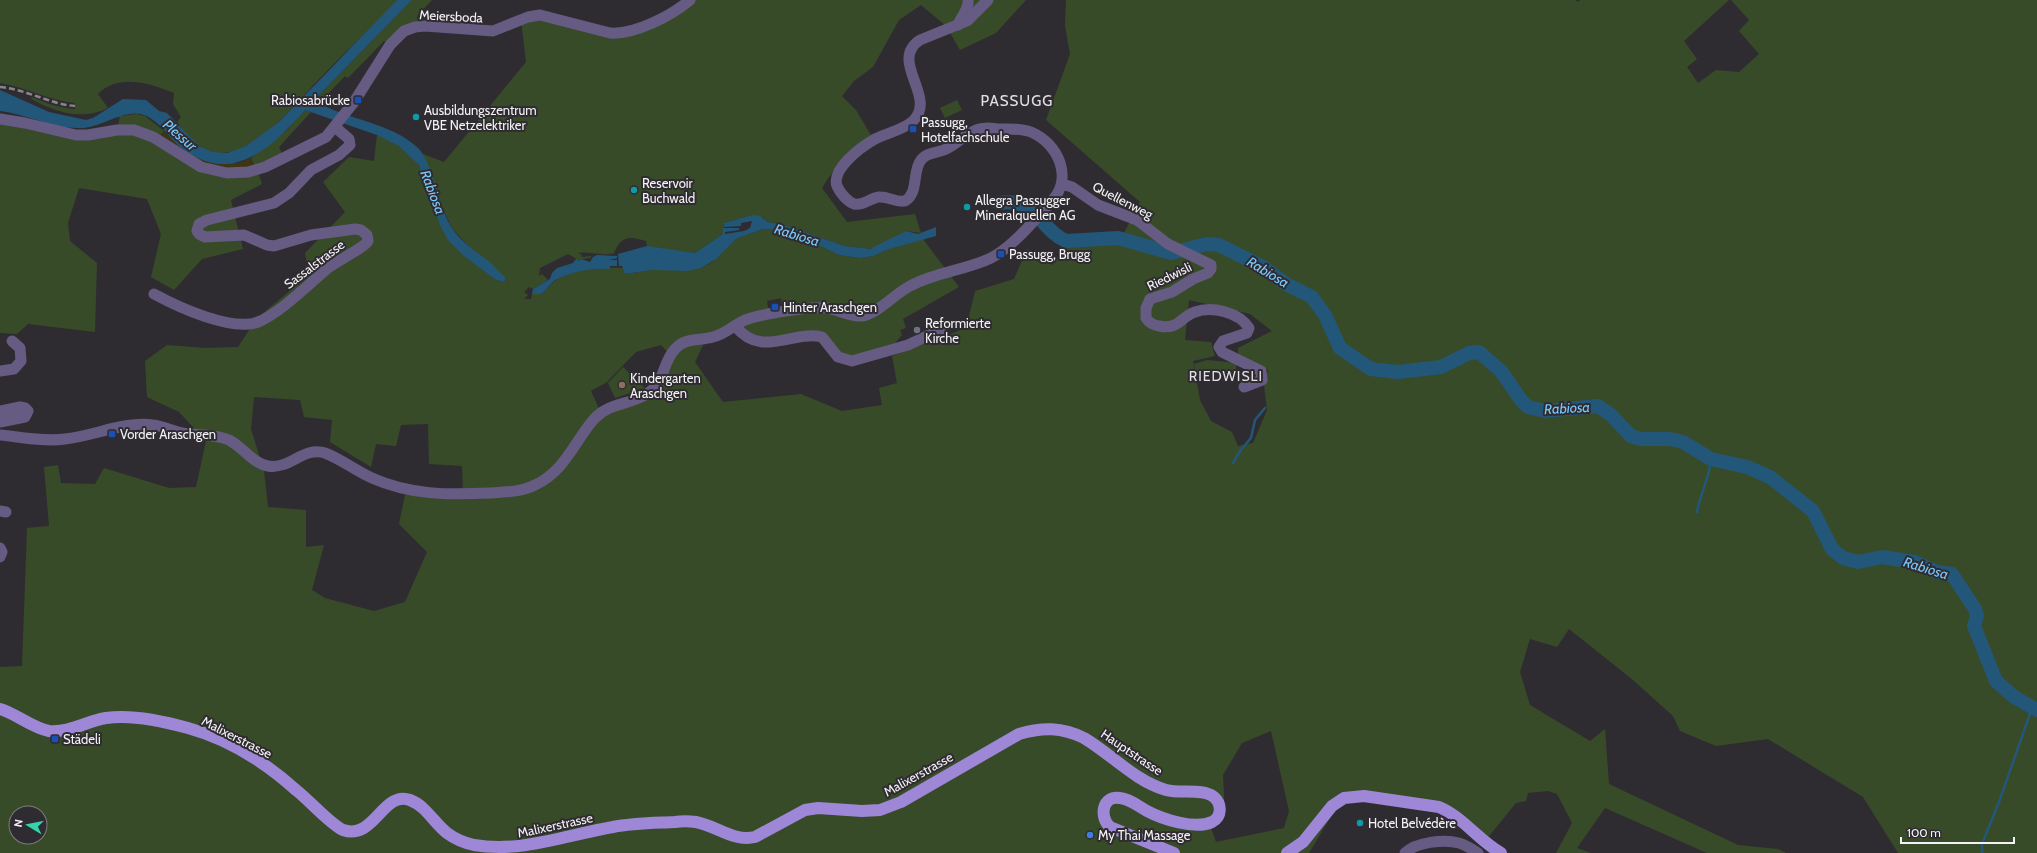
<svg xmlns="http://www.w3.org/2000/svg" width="2037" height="853" viewBox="0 0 2037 853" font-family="Cabin,sans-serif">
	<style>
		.green { fill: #384b29; fill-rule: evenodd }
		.sand { fill: #3d3514 }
		.water { fill: #235779 }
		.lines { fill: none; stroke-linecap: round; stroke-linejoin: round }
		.stream { stroke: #235779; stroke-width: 2.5 }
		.river { stroke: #235779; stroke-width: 14 }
		.minor { stroke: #665b82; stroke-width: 11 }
		.major { stroke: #9f87d7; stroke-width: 12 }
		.rail { stroke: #888589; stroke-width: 2.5; stroke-dasharray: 6 3; stroke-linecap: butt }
		.transit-dot { fill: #1a4fb4; stroke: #2f2c31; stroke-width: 1.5 }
		.culture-dot { fill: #0f9aa8; stroke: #2f2c31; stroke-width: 1.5 }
		.worship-dot { fill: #6b7280; stroke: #2f2c31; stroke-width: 1.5 }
		.education-dot { fill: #8d6e63; stroke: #2f2c31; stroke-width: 1.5 }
		.shop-dot { fill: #3f7fe0; stroke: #2f2c31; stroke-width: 1.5 }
		.labels { text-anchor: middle; stroke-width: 4; stroke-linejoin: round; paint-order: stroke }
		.street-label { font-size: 13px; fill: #f4f2f5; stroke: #2f2c31 }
		.poi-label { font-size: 13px; fill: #f4f2f5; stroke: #2f2c31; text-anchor: start }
		.water-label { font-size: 14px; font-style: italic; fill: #7bc8fe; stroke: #2f2c31 }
		.neighbourhood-label { font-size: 14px; letter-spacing: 1px; fill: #e3dfe5; stroke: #2f2c31 }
		.quarter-label { font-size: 15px; letter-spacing: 1px; fill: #e3dfe5; stroke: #2f2c31 }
	</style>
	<rect width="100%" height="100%" fill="#2f2c31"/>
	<g class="green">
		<path d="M0 0H397C374 26 348 49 324 74 298 100 260 153 219 153 200 153 187 135 177 122L181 117 173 104 174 93C150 83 118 73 98 94L108 108C82 121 55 112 31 99L32 97C46 103 59 108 75 109V103C49 101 26 87 0 83Z"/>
		<polygon points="412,0 432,0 417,16 418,26 390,45 384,41 348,78 345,76 319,103 314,100"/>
		<path d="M690 0H1026L996 33 960 50 946 26 921 5 899 20 873 67 854 81 842 96 856 110 872 137C849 151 836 165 822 188L847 222 915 214 921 233 906 231 876 248 866 249 845 246 784 225 768 222 762 217 735 220 724 223 723 234 695 253 649 247 647 246 646 241C630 237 622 234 614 253 603 257 591 251 578 253L581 254 582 257 591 256V258L581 259 580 261 568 254 540 268 539 276 542 274 548 280 533 289 529 287 524 292 528 295 524 299H531L532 294H541C547 290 551 283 557 279 576 268 602 267 623 268L625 274 652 270 701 268 712 262 736 239 763 229 776 230 814 243 839 255 859 258 874 256 886 250 923 239 959 287 903 319 906 328 900 330 902 335 895 343 852 361 826 341 772 342 735 326 706 339 695 362 723 402 801 394 842 411 882 405 879 388 897 383 892 356 966 328 975 291 1014 279 1027 249 1052 265 1073 238 1124 233 1140 202 1046 120 1070 54 1065 26 1066 0H1575L1578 2 1580 0H1729L1684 41 1697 59 1687 67 1698 83 1716 70 1739 72 1759 54 1739 31 1749 20 1731 0H2037V853H1898L1863 797 1768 739 1716 746 1680 731 1673 716 1633 680 1569 629 1557 647 1530 639 1520 672 1530 705 1590 741 1605 729 1609 784 1738 845 1778 849 1786 853H1707L1605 808 1577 848 1591 853H1556L1572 823 1557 794 1548 791 1528 793 1526 801 1516 803 1490 835 1480 845 1447 813 1362 797 1338 805 1309 853H0V667L22 666 27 528 49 526 44 467 58 465 61 483 95 484 104 468 169 488 196 487 206 441 179 412 147 397 145 361 167 345 205 348 238 347 257 318 309 275 305 253 345 212 323 182 349 157 374 161 377 135C391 140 406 148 415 160 423 170 426 182 429 194 443 233 448 245 483 269 490 275 496 283 506 281V279L492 265 470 248 452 228 442 207 423 154 444 162 526 62 521 20 528 17 622 33ZM781 298 783 312 769 314 767 301ZM1189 300 1250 314 1272 331 1238 348V356L1268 370 1264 385 1267 410 1253 443 1238 446 1232 432 1211 421 1200 400 1193 361 1215 356 1211 342 1185 340ZM661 345 670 355 646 395 601 413 591 391 607 382 636 352ZM254 397 300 400 304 417 332 420 330 442 371 467 376 444 396 446 401 425 428 424 429 464 462 466 463 494 406 490 399 524 427 552 405 602 374 611 325 598 312 590 324 545 306 547V510L268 507 264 471 251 429ZM1271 731 1289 811 1284 828 1216 842 1211 828 1225 815 1223 775 1242 743ZM16 813H40V837H16Z"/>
		<polygon points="957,100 962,110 945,118 940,108"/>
		<polygon points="305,110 311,112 279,147 284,158 257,169 262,184 231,200 243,249 202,259 174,290 151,277 161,234 147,199 79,188 68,223 70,241 97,263 95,332 28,324 17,334 0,333 0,122 49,132 117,130 120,116 137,114 145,116 164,131 157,139 256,169 251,158 286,131"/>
		<polygon points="1207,360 1236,363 1236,371 1196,373 1194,364"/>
		<polygon points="623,367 645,388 615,398 608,383"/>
	</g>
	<path class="sand" d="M164 131C187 155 218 175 251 158L256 169 221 172 157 139Z"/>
	<g class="water">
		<path d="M397 0H412L314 100C347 121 389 121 418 148 431 160 439 203 448 221 457 240 475 251 491 263 496 268 501 274 506 278L505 282 496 280 464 256 448 240 440 225 419 165 399 146 377 135 305 110C270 150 229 188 178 145 167 135 157 118 141 114 122 110 100 128 80 128 53 129 27 114 0 111V90L49 112 86 120 93 118 123 99 146 100 159 111 167 113 199 146 212 152 227 153 246 146 279 122Z"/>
		<polygon points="754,215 760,216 768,222 784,225 845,246 870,249 906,231 918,234 936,227 936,236 886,250 874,256 859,258 839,255 814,243 776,230 763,229 736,239 716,259 701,268 687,271 652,270 625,274 622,266 619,266 618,254 647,246 695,253 723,234 723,228 739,228 739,230 725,232 725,234 744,231 750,228 752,221 741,223 741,226 724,227 724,223"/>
		<path d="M597 255 617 256V258L609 260H617V266H610V269C592 268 574 271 557 279 551 282 547 290 541 294H532L533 289 550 279 552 273 557 268 573 263 576 259 580 261 581 259 590 262 593 257Z"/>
	</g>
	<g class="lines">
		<g class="stream">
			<polyline points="1233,463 1240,451 1251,438 1255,420 1265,408"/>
			<path d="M1697 512C1700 494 1710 477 1711 459"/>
			<polyline points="1982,853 1982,844 1999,802 2032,708"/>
		</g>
		<path class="river" d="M999 203C1037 197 1040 230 1066 241L1118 238 1171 253 1207 244 1219 245 1263 267 1286 284 1312 297 1325 315 1340 348 1371 369 1398 372 1441 367 1469 353 1479 352 1501 371 1521 400 1528 407 1545 411 1598 406 1611 415 1631 436 1641 439H1670L1683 442 1711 459 1747 467 1770 477 1813 511 1832 549 1843 558 1858 562 1882 557 1915 562 1937 572 1952 574 1975 609 1977 616 1974 626 1996 681 2014 697 2037 710"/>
		<g class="minor">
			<path d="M958 25C961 16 969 10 968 0"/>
			<path d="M0 119 25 123 76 135H88L117 130H134L153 137 201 167 227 173 248 172 265 167 326 137 354 102 390 45 404 31 415 27 425 26 493 31 528 17 540 15 610 33C634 35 671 16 690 0"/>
			<path d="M1062 184 1072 187 1098 205 1137 220 1168 244 1211 265V269L1208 273 1193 279 1172 292 1150 299 1146 308V318C1149 323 1153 325 1159 326 1179 330 1180 317 1195 312 1212 306 1239 312 1249 328L1247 333 1223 341 1219 347 1222 352 1261 371 1262 380 1244 387"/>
			<path d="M154 294C178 307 232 332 258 322 279 314 310 283 328 268 337 261 365 247 368 241L367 235 361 230 355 229 311 235 274 246 267 245 244 235 205 237 199 234 197 231 199 224 207 220 274 203 289 193 311 170 339 155 350 145 349 139 335 127"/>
			<path d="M735 326C762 359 791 330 822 337L838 357 852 361 908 345 942 329"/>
			<polyline points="0,371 14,369 21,361 20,348 12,341"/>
			<polyline points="0,411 20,407 25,408 28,411 25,417 0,422"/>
			<path d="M0 435C21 437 44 442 65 439 94 436 124 421 153 425 163 426 172 431 182 433 197 436 214 433 229 440 243 447 252 463 268 466 289 470 304 446 325 453 341 459 356 471 372 478 410 495 448 495 489 493 505 492 521 492 535 485 565 471 574 442 594 419 610 402 630 405 647 394 665 383 662 363 675 349 685 337 700 341 713 337 725 334 734 325 745 320 761 314 810 306 827 308 839 310 850 317 862 316 878 314 896 292 912 285 937 272 966 270 991 258 1013 247 1035 219 1052 201 1073 178 1059 144 1031 132 1021 128 1009 129 998 129 990 128 981 127 974 131 964 135 956 145 946 149 939 153 926 152 921 160 912 171 919 193 905 201 896 203 888 196 879 197 870 198 864 206 854 204 847 201 840 193 837 186 831 169 861 147 875 139 887 133 903 130 913 121 938 97 888 61 920 40L967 21 988 0"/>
			<polyline points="0,511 6,512"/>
			<polyline points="0,548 2,552 0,557"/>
			<path d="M1405 853C1416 842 1444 839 1459 843 1466 845 1472 849 1478 853"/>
		</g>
		<g class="major">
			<path d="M0 709C17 714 32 728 49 731 69 733 87 721 106 718 132 714 163 721 188 728 228 739 266 763 296 790 308 799 331 825 343 830 374 841 383 790 410 800 426 806 434 823 447 833 455 839 465 843 474 845 522 853 566 835 613 827 633 823 655 823 675 822 681 821 689 821 696 822 717 826 733 842 755 837L805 810 818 808 862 811 880 810 901 802 1019 734C1042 727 1062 727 1084 738 1111 754 1135 781 1166 790 1181 794 1202 788 1214 797 1222 804 1222 817 1212 822 1195 830 1162 819 1147 811 1138 806 1130 799 1120 798 1102 795 1099 817 1110 827L1174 853"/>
			<path d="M1287 853 1303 842 1332 806 1344 798 1364 796 1439 807C1463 817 1478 840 1501 853"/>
		</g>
		<path class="rail" d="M0 87C26 89 49 104 75 106"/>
	</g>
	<g class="transit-dot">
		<rect x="354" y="96" width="8" height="8" rx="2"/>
		<rect x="909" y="125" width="8" height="8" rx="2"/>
		<rect x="997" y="250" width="8" height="8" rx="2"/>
		<rect x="771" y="303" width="8" height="8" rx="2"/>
		<rect x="108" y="430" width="8" height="8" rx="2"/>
		<rect x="51" y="735" width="8" height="8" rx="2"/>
	</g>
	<g class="culture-dot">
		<circle cx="416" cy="117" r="4"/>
		<circle cx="634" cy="190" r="4"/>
		<circle cx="967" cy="207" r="4"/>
		<circle cx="1360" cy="823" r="4"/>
	</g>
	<circle class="worship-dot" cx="917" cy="330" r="4"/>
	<circle class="education-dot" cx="622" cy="385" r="4"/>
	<circle class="shop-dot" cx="1090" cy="835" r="4"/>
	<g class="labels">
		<g class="street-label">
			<text transform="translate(451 16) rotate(3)" y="5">Meiersboda</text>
			<text transform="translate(1123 200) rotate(27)" y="5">Quellenweg</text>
			<text transform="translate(314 264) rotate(-37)" y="5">Sassalstrasse</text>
			<text transform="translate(1169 276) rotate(-26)" y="5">Riedwisli</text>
			<text transform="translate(237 737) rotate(27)" y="5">Malixerstrasse</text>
			<text transform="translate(1132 752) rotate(34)" y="5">Hauptstrasse</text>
			<text transform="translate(918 774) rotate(-29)" y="5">Malixerstrasse</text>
			<text transform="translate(555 825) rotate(-12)" y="5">Malixerstrasse</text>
		</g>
		<g class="poi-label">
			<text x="350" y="105" text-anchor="end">Rabiosabrücke</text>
			<text x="424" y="115">Ausbildungszentrum<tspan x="424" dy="15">VBE Netzelektriker</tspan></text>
			<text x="921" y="127">Passugg,<tspan x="921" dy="15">Hotelfachschule</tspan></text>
			<text x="642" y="188">Reservoir<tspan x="642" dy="15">Buchwald</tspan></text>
			<text x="975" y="205">Allegra Passugger<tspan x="975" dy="15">Mineralquellen AG</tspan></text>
			<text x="1009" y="259">Passugg, Brugg</text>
			<text x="783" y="312">Hinter Araschgen</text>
			<text x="925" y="328">Reformierte<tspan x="925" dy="15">Kirche</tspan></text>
			<text x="630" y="383">Kindergarten<tspan x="630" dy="15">Araschgen</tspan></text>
			<text x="120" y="439">Vorder Araschgen</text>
			<text x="63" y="744">Städeli</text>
			<text x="1368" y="828">Hotel Belvédère</text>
			<text x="1098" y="840">My Thai Massage</text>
		</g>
		<g class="water-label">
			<text transform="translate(180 135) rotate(41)" y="5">Plessur</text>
			<text transform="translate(433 192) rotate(69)" y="5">Rabiosa</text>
			<text transform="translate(797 235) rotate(17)" y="5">Rabiosa</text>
			<text transform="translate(1268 272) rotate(31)" y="5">Rabiosa</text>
			<text transform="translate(1567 408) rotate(-3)" y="5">Rabiosa</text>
			<text transform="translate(1926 568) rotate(17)" y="5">Rabiosa</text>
		</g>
		<g class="neighbourhood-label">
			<text x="1226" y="381">RIEDWISLI</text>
		</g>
		<g class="quarter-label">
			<text x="1017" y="106">PASSUGG</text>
		</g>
	</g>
	<g transform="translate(28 825) rotate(280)"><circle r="19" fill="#2f2c31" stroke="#7e7b7f"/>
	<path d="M0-3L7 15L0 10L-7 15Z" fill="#32d4a9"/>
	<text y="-6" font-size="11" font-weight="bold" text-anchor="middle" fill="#f4f2f5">N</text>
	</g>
	<path d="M1901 837v6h113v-6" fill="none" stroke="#f4f2f5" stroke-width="2"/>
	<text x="1907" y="837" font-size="12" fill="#f4f2f5" stroke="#2f2c31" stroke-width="3" paint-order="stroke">100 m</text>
</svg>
